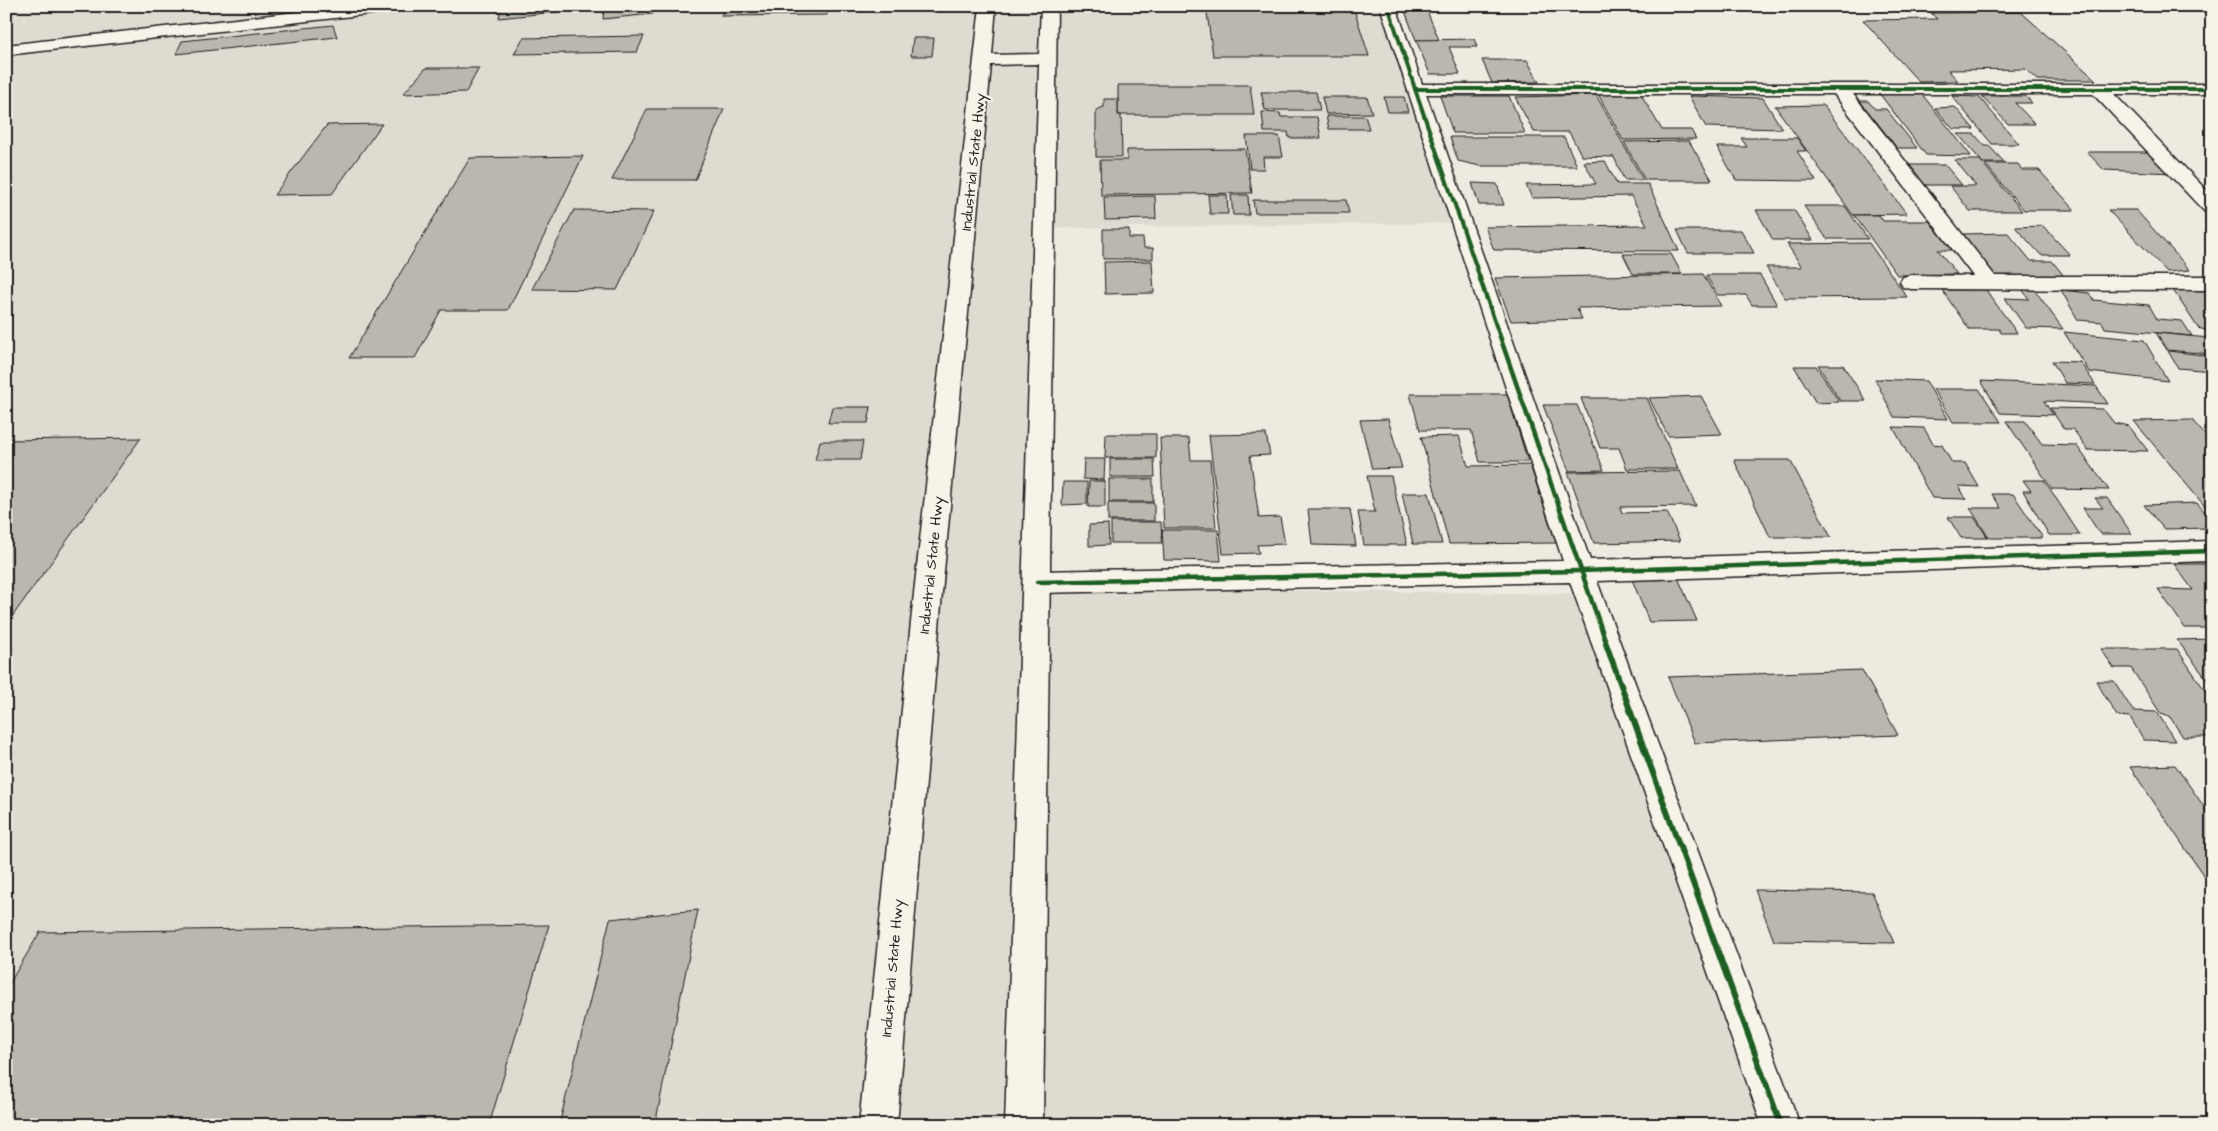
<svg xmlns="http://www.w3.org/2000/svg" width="2218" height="1131" viewBox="0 0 2218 1131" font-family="'Architects Daughter',sans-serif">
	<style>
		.built { fill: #dedbd1 }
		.building { fill: #bab7af; stroke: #1c1c1c }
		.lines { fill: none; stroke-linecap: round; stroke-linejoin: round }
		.street-casing { stroke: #1c1c1c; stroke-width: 3 }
		.secondary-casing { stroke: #1c1c1c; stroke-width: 3 }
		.street { fill: #f7f3e8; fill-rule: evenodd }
		.secondary { fill: #f7f3e8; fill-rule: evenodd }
		.cycleway-far2-casing { stroke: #f7f3e8; stroke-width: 5.5 }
		.cycleway-far1-casing { stroke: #f7f3e8; stroke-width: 8 }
		.cycleway-casing { stroke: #f7f3e8; stroke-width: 9 }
		.cycleway-far2 { stroke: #1b5e20; stroke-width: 4 }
		.cycleway-far1 { stroke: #1b5e20; stroke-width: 4.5 }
		.cycleway { stroke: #1b5e20; stroke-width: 6 }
		.labels { text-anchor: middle; stroke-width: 4.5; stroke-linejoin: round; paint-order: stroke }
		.street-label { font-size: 15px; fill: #1c1c1c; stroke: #f7f3e8 }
	</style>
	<rect width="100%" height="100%" fill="#eeeae0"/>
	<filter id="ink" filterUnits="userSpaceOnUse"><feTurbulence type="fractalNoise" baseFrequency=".02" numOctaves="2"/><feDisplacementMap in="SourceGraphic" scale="10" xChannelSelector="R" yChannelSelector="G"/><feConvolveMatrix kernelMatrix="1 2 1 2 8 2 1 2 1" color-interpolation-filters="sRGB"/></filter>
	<g filter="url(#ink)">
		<polygon class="built" points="6,6 1383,6 1454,223 1053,228 1052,588 1594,594 1786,1125 6,1125"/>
		<g class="building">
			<polygon points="501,6 653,6 653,14 603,19 604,7 499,18"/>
			<polygon points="725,6 829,6 827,15 721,16"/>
			<polygon points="1206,6 1353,6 1369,56 1213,56"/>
			<polygon points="1403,6 1425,6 1439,40 1416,40"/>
			<polygon points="2021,12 2096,80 2037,80 2025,69 1948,70 1958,81 1919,82 1863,20 1937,19 1931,13"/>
			<polygon points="333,25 337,37 176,54 182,41"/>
			<polygon points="644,36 637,52 514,54 523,38"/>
			<polygon points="913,38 934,38 932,56 911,56"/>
			<polygon points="1474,39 1477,47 1449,47 1460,74 1430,74 1416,40"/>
			<polygon points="1482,60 1527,60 1539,82 1492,83"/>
			<polygon points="426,68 479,68 466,92 403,94"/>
			<polygon points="1118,85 1250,85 1254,115 1118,115"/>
			<polygon points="1639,91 1662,130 1691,130 1696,139 1623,140 1597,92"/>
			<polygon points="1261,92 1316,92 1320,110 1265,110"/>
			<polygon points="1879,93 1921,93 1971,156 1926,155"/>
			<polygon points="1596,95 1643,180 1624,180 1614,157 1582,156 1569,132 1534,132 1515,97"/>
			<polygon points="1440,96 1509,96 1525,133 1453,133"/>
			<polygon points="1689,96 1763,98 1782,129 1706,127"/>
			<polygon points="1952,96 1979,97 2019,144 1992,144"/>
			<polygon points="1982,96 2026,96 2032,103 2015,103 2035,124 2008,124"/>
			<polygon points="1322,97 1367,97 1372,113 1326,114"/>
			<polygon points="1384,97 1404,97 1408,112 1388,112"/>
			<polygon points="1104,99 1118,99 1118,115 1121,115 1122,157 1096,157 1096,110 1104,107"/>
			<polygon points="1860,101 1868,101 1875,109 1886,109 1917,148 1897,148"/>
			<polygon points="1823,105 1907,214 1853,215 1775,106"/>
			<polygon points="1955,107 1974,129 1953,129 1935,108"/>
			<polygon points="647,109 724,109 695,180 612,180"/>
			<polygon points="1262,112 1280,113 1281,117 1317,117 1321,138 1289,138 1288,132 1264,132"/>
			<polygon points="1326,116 1365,116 1369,129 1329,129"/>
			<polygon points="382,124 332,194 274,195 327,125"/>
			<polygon points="1958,134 1974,134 1985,146 1989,146 2005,163 1983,163"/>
			<polygon points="1246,136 1279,136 1283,157 1263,157 1264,169 1250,169"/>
			<polygon points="1450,137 1564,137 1577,166 1480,166 1458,161"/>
			<polygon points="1741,138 1797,138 1806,151 1797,151 1816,181 1736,180 1717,147 1747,147"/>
			<polygon points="1689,141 1712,180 1645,180 1624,142"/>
			<polygon points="1245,149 1252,193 1101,195 1100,160 1127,160 1127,150"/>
			<polygon points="2087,152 2153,152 2173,173 2104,170"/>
			<polygon points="583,156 508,310 441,310 415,358 349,358 470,158"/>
			<polygon points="1955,160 1980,160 2022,211 1970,211 1950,186 1976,186"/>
			<polygon points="1605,161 1617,184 1648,184 1679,251 1494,250 1485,227 1647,225 1631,196 1532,198 1526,185 1596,184 1584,162"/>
			<polygon points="1985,164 2018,164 2022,170 2039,170 2075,210 2024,210"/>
			<polygon points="1906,165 1945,165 1962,185 1921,185"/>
			<polygon points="1472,183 1497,184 1504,205 1479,205"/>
			<polygon points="1208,195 1227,195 1228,214 1210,214"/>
			<polygon points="1231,195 1248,195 1249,215 1233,215"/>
			<polygon points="1155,196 1156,219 1105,220 1104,197"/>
			<polygon points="1253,200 1346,200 1349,213 1255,213"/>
			<polygon points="1804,206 1845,206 1868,239 1827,239"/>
			<polygon points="574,210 654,211 617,290 532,289"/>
			<polygon points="1756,210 1794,210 1813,240 1773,240"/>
			<polygon points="2108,210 2136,210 2190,270 2167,272"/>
			<polygon points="1854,215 1879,215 1883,221 1929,221 1952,250 1938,250 1957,274 1897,275"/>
			<polygon points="2043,226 2070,255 2041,255 2015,227"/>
			<polygon points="1103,229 1129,229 1129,238 1143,238 1144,248 1153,248 1153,259 1103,259"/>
			<polygon points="1677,230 1741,230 1754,253 1688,253"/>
			<polygon points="2008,233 2031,261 2052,261 2064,276 1994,276 1961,234"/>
			<polygon points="1869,243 1907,297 1785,298 1766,267 1802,267 1787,244"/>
			<polygon points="1623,254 1671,254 1682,274 1633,274"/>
			<polygon points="1152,261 1154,293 1105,294 1104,262"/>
			<polygon points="1703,274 1721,306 1577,308 1582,319 1511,321 1495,278"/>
			<polygon points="1706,275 1760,275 1777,305 1752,305 1746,295 1717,295"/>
			<polygon points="2019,285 2032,286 2063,329 2026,328 2005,298 2029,299"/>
			<polygon points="1942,290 1986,290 2017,333 2001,333 1999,329 1969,329"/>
			<polygon points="2061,290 2089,293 2093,300 2149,305 2157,319 2182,321 2192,336 2105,328 2102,322 2078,320"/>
			<polygon points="2173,290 2212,291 2212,332 2198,328"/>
			<polygon points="2064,332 2144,340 2168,381 2089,372"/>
			<polygon points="2156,333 2209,338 2212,342 2212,354 2167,350"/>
			<polygon points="2168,351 2212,356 2212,371 2178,368"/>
			<polygon points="2052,361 2080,362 2095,384 2065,383"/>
			<polygon points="1818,365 1843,365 1866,401 1840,401"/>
			<polygon points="1794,366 1816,366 1839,402 1816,403"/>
			<polygon points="1875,379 1926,381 1948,419 1894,417"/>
			<polygon points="1981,381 2096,386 2108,404 2044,401 2053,415 2000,413"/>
			<polygon points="1933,389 1979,389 2001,422 1953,422"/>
			<polygon points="1410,394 1507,394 1528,462 1480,462 1471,430 1420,430"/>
			<polygon points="1701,396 1722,434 1668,436 1649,398"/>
			<polygon points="1581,398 1647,398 1678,469 1627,469 1619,448 1600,448"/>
			<polygon points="1543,405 1577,405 1604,470 1569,471"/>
			<polygon points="832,407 871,407 868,423 828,423"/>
			<polygon points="2050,408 2103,409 2114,423 2129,426 2148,451 2088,450 2073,429 2064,429"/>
			<polygon points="1388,419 1402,468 1372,469 1360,420"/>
			<polygon points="2192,420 2212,443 2212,515 2134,421"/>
			<polygon points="2006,421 2025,421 2042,444 2076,445 2109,490 2052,489"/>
			<polygon points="1893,427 1924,428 1933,444 1942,445 1952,463 1965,463 1979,487 1959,486 1966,499 1932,498"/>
			<polygon points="1106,434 1156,434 1156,458 1105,458"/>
			<polygon points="1266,434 1270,455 1250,456 1259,518 1280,517 1285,544 1257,545 1259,553 1223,554 1209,435"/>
			<polygon points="1459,436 1468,466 1530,465 1556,543 1449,544 1421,437"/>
			<polygon points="141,438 6,625 6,440"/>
			<polygon points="1160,438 1189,438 1191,460 1210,460 1216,528 1164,528"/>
			<polygon points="820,441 863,441 860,460 815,460"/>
			<polygon points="1084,459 1105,459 1104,480 1083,479"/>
			<polygon points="1110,459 1154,459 1155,477 1110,477"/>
			<polygon points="1734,460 1790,460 1831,537 1770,537"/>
			<polygon points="1680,471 1696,506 1620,507 1622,513 1667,512 1680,541 1594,543 1568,472"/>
			<polygon points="1367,476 1391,476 1407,545 1364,545 1358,512 1375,512"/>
			<rect x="1109" y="479" width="44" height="23"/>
			<polygon points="2023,480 2044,480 2080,535 2049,535 2023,491 2031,491"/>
			<polygon points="1089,481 1105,481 1105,507 1088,507"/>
			<polygon points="1063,482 1087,482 1087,504 1062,505"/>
			<polygon points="1402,493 1429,493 1442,544 1413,544"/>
			<polygon points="1992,494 2013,494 2043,538 1989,538 1970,508 2001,508"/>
			<polygon points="2095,498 2107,498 2132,534 2100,534 2083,508 2103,508"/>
			<rect x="1108" y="503" width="46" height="18"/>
			<polygon points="2197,503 2212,520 2212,528 2164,529 2144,505"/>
			<polygon points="1308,509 1350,509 1356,546 1312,545"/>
			<polygon points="1948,517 1974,517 1988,538 1961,538"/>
			<polygon points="1111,522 1161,522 1162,543 1111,543"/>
			<polygon points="1108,524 1109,545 1089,546 1089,525"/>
			<polygon points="1162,530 1218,530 1221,561 1164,560"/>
			<polygon points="2174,564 2206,564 2212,573 2212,628 2185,628 2158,589 2193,590"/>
			<polygon points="1675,571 1697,621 1649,622 1629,572"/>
			<polygon points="2212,639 2212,686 2177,640"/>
			<polygon points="2101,649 2177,649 2212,701 2212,737 2183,737 2170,717 2161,714 2131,668 2114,668"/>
			<polygon points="1862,670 1898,735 1695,743 1668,677"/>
			<polygon points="2096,681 2114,681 2133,711 2157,712 2175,741 2144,740 2130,717 2117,716"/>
			<polygon points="2175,765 2212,818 2212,888 2130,767"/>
			<polygon points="1755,890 1872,892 1894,943 1774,941"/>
			<polygon points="698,910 655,1125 559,1125 610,919"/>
			<polygon points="549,925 489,1125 6,1125 6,989 40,932"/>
		</g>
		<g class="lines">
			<g class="street-casing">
				<g id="street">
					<polygon points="350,6 405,6 403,10 397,11 6,55 6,45"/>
					<polygon points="1380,6 1396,6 1422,84 2212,84 2212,94 2114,94 2212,196 2212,214 2205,212 2093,94 1853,94 1995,276 2212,276 2212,290 1911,289 1903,287 1900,282 1903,277 1911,275 1973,276 1834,94 1426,94 1590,560 2212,541 2212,561 1597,581 1800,1125 1762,1125 1570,582 1037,593 1027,590 1023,582 1027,574 1037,571 1563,561"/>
				</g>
			</g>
			<g class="secondary-casing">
				<polygon id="secondary" points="980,6 996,6 992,55 1039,54 1041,6 1057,6 1043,1125 1005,1125 1039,64 991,65 942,593 897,1125 859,1125 914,593"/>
			</g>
			<use href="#street" class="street"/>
			<use href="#secondary" class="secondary"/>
			<g class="cycleway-far2-casing">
				<g id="cycleway-far2">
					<polyline points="1388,6 1415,89 2212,89"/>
					<polyline points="1415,89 1480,278"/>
				</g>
			</g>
			<g class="cycleway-far1-casing">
				<g id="cycleway-far1">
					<polyline points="1479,276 1607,645"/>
					<polyline points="1037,582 1580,571 2212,551"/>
				</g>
			</g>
			<g class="cycleway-casing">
				<polyline id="cycleway" points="1606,644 1781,1125"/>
			</g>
			<use href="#cycleway-far2" class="cycleway-far2"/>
			<use href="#cycleway-far1" class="cycleway-far1"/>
			<use href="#cycleway" class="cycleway"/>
		</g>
	</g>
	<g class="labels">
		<g class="street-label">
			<text transform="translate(973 162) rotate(-84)" y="5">Industrial State Hwy</text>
			<text transform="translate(931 565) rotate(-84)" y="5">Industrial State Hwy</text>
			<text transform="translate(892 968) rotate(-85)" y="5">Industrial State Hwy</text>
		</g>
	</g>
	<rect width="2218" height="1131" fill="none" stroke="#f7f3e8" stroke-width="25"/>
	<rect x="12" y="12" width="2193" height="1106" fill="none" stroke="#1c1c1c" stroke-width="2" filter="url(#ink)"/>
</svg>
